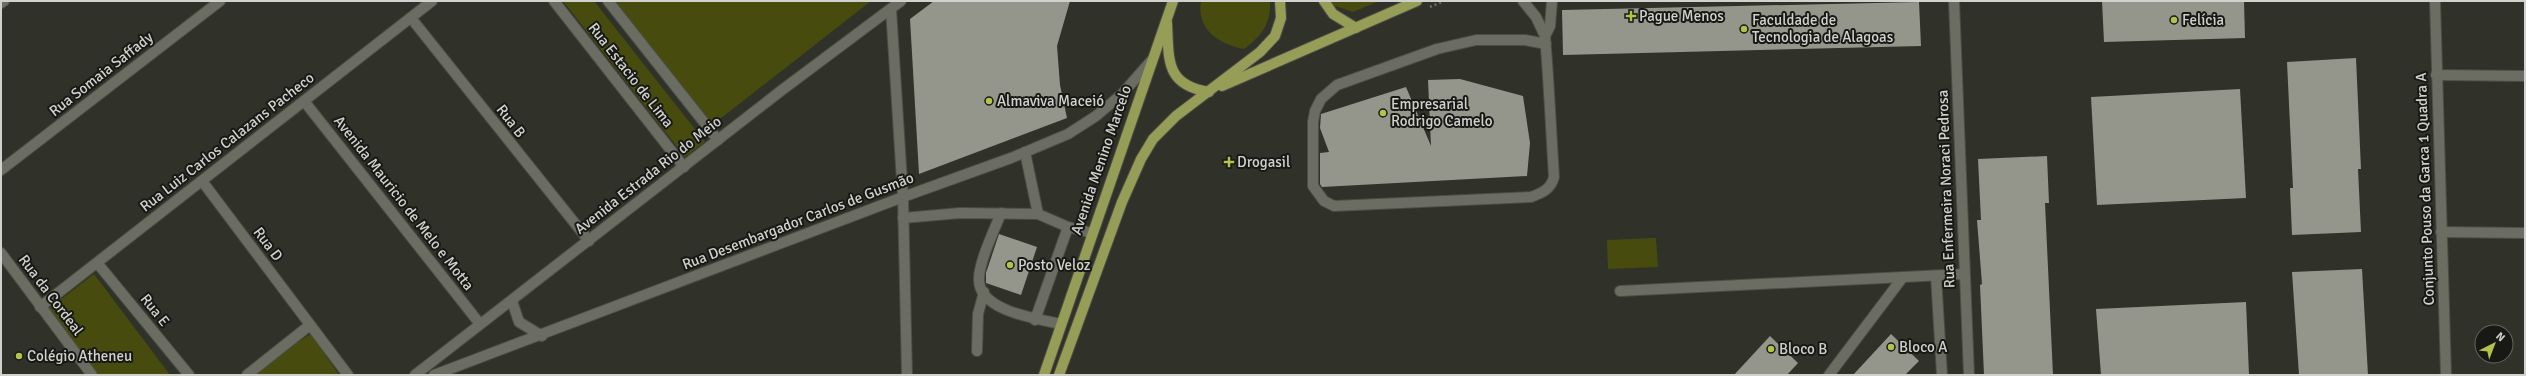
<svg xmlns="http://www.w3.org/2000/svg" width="2526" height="376" viewBox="0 0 2526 376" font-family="Signika,sans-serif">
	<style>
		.green { fill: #474c0e }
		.building { fill: #94968c }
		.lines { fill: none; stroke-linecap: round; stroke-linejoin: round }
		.minor-casing { stroke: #4c4d46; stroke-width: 12 }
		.major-casing { stroke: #4c4d46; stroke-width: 12 }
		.path { stroke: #6a6b64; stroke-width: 2.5; stroke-dasharray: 2 3; stroke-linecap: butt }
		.minor { stroke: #6b6d63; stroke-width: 10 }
		.major { stroke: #959d56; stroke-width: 10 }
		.poi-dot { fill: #b5c249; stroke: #181915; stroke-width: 1.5 }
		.labels { text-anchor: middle; stroke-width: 4; stroke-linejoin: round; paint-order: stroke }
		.poi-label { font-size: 15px; fill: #d1d2cd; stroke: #181915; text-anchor: start }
		.street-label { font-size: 15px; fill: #d1d2cd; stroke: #181915 }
	</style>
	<rect width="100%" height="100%" fill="#303129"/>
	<g class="green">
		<polygon points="563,1 594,1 705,142 685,157"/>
		<polygon points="614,1 871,1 711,126"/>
		<path d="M1201 1H1270C1271 23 1262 36 1244 49 1219 44 1196 30 1201 1Z"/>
		<polygon points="1331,1 1379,1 1353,12 1332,5"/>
		<polygon points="1656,238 1658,267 1608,269 1607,240"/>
		<polygon points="94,274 170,375 97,375 47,310"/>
		<polygon points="311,334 339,375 244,375"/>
	</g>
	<g class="building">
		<polygon points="934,1 1070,1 1057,46 1060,85 1067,118 919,174 910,19"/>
		<polygon points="2102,1 2244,1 2245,38 2104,42"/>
		<polygon points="1919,2 1921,46 1563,55 1562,10"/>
		<polygon points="2356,58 2361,169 2358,169 2361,232 2292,235 2290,188 2293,188 2287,62"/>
		<polygon points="1460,79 1523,96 1530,143 1527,176 1322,187 1320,184 1320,153 1329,152 1320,128 1321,114 1406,87 1431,146 1428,80"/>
		<polygon points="2240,89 2246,198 2097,205 2091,97"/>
		<polygon points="2047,156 2049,203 2045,203 2053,375 1984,375 1980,285 1982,284 1977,220 1981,220 1978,159"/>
		<polygon points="999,234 1037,247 1021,295 986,283 986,273"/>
		<polygon points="2362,269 2368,375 2299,375 2292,272"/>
		<polygon points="2246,302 2249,375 2101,375 2096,309"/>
		<polygon points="1891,334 1919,361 1905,375 1853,375"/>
		<polygon points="1770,336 1798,363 1787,375 1734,375"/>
	</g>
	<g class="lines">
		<g class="minor-casing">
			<g id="minor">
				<polyline points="554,1 684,167"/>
				<polyline points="608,1 718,140"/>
				<polyline points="1523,1 1536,17 1545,36 1550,26 1552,1"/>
				<polyline points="1954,1 1969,375"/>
				<polyline points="2435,1 2446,375"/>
				<polyline points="1,3 4,1"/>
				<polyline points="891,9 903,197 907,375"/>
				<polyline points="411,18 589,241"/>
				<path d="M1545 36C1549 83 1551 130 1554 177 1551 189 1542 193 1531 197L1334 206 1324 201 1313 186V122L1315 111 1321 99 1337 85 1437 49 1476 40H1525L1546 44"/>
				<polyline points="2436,75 2525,76"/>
				<polyline points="304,101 480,324"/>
				<polyline points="1025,152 1038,214"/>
				<polyline points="1,170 220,1"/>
				<polyline points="202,181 348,375"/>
				<path d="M1001 213C994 231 980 259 979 278 977 311 1038 319 1061 324"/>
				<polyline points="903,218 960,213 1038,214 1068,227 1092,233"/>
				<polyline points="2441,232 2525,233"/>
				<polyline points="1,253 92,375"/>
				<polyline points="98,264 189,375"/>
				<polyline points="1936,276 1942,375"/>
				<polyline points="1620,291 1964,274"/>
				<polyline points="512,301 519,322 542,336"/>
				<polyline points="40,307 432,1"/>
				<polyline points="1035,320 1068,227"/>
				<polyline points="977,351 978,314 984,292"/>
				<polyline points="247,375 310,325"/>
				<polyline points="415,375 782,90 901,1"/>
				<polyline points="434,375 903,197 1011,158 1068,134 1096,116 1122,94 1151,61"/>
				<polyline points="1829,375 1903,277"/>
			</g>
		</g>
		<g class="major-casing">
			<g id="major">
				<polyline points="1324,1 1333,14 1356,28"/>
				<path d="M1167 23C1169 60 1165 85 1209 92"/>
				<polyline points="1222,86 1417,1"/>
				<polyline points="1044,375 1173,1"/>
				<polyline points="1059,375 1122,202 1141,159 1153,139 1176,116 1260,52 1275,36 1281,18 1280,1"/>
			</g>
		</g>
		<polyline class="path" points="1430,7 1444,1"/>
		<use href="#minor" class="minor"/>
		<use href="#major" class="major"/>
	</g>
	<g class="poi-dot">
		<path d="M1629 10h4v4h4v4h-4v4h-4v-4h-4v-4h4z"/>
		<circle cx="2174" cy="20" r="4"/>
		<circle cx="1744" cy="29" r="4"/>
		<circle cx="989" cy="101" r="4"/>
		<circle cx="1383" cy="113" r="4"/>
		<path d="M1227 156h4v4h4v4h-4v4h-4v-4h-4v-4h4z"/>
		<circle cx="1010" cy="265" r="4"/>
		<circle cx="1891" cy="347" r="4"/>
		<circle cx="1771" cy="349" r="4"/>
		<circle cx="19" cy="356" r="4"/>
	</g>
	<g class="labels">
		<g class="poi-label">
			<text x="1639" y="21">Pague Menos</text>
			<text x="1752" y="25">Faculdade de<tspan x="1752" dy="17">Tecnologia de Alagoas</tspan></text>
			<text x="2182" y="25">Felícia</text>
			<text x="997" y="106">Almaviva Maceió</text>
			<text x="1391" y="109">Empresarial<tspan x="1391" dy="17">Rodrigo Camelo</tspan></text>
			<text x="1237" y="167">Drogasil</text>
			<text x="1018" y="270">Posto Veloz</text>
			<text x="1899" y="352">Bloco A</text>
			<text x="1779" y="354">Bloco B</text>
			<text x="27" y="361">Colégio Atheneu</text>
		</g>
		<g class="street-label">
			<text transform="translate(101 74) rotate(-38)" y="5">Rua Somaia Saffady</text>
			<text transform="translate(631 75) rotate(52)" y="5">Rua Estacio de Lima</text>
			<text transform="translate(511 121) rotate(52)" y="5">Rua B</text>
			<text transform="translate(227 142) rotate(-38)" y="5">Rua Luiz Carlos Calazans Pacheco</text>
			<text transform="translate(1101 160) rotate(-71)" y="5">Avenida Menino Marcelo</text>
			<text transform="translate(648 175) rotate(-38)" y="5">Avenida Estrada Rio do Meio</text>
			<text transform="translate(1946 189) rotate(-92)" y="5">Rua Enfermeira Noraci Pedrosa</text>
			<text transform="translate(2425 189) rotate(-92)" y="5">Conjunto Pouso da Garca 1 Quadra A</text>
			<text transform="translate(404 203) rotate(52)" y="5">Avenida Mauricio de Melo e Motta</text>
			<text transform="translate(798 221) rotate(-21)" y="5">Rua Desembargador Carlos de Gusmão</text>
			<text transform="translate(268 244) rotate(53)" y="5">Rua D</text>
			<text transform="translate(51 295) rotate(53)" y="5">Rua da Cordeal</text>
			<text transform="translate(155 310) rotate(51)" y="5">Rua E</text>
		</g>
	</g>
	<rect width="2526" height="376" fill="none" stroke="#d1d2cd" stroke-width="4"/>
	<g transform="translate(2494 344) rotate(42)"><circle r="19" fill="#181915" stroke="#62635f"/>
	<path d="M0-3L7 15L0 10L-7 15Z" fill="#b5c249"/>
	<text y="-6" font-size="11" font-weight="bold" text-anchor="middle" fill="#d1d2cd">N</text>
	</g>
</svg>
